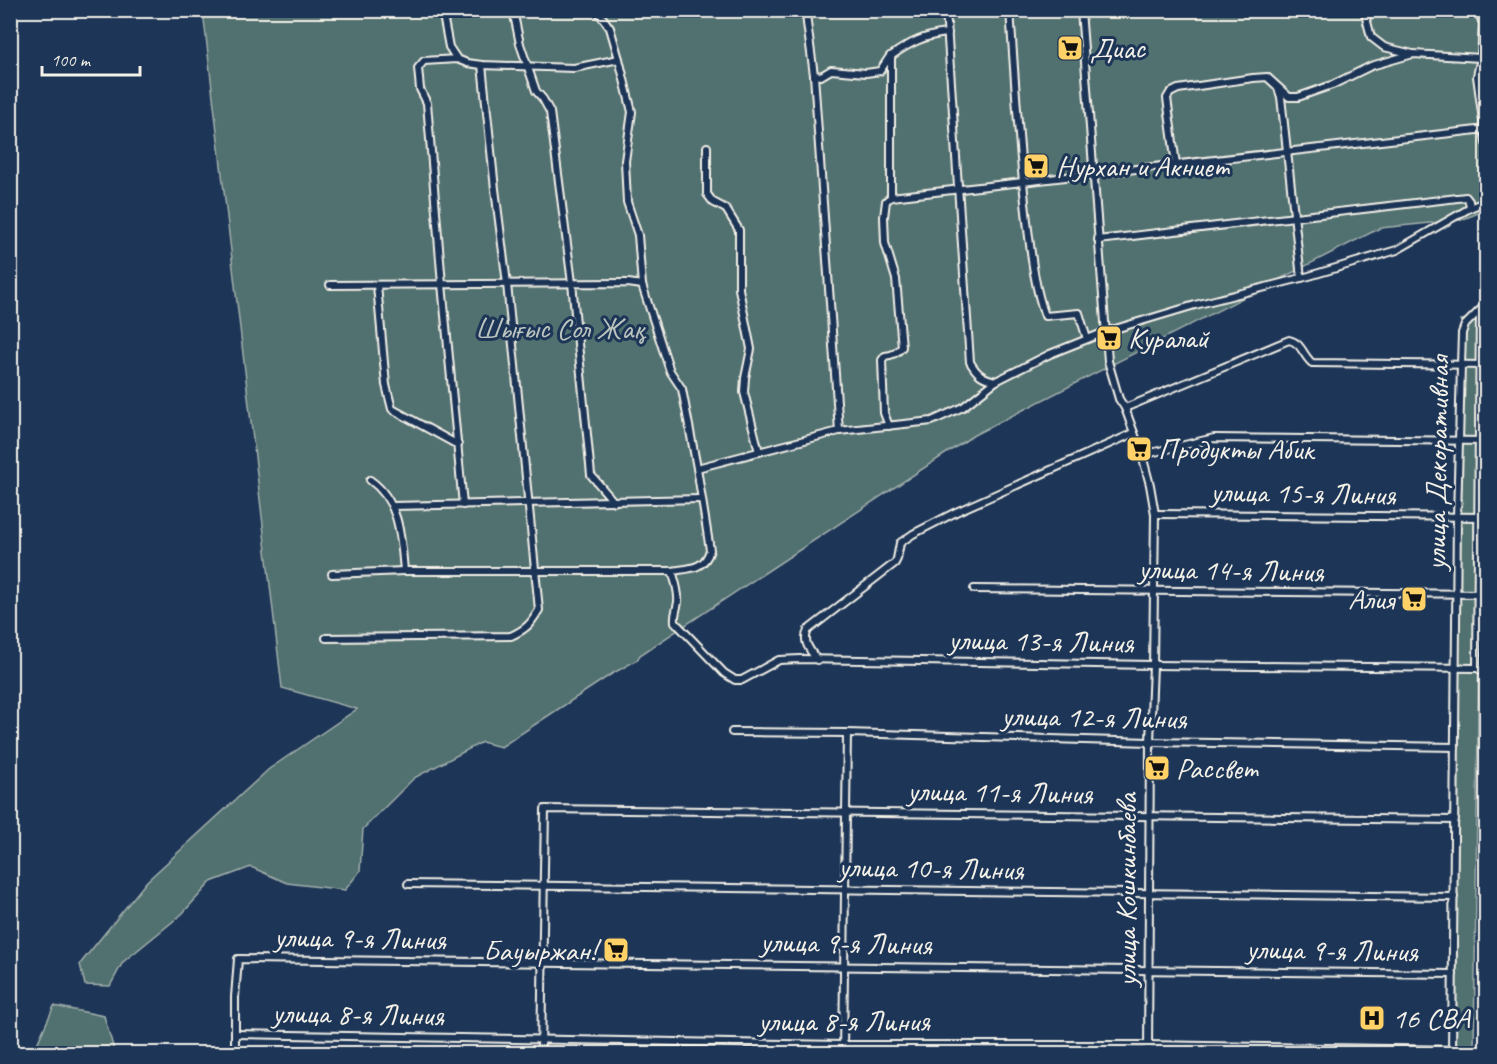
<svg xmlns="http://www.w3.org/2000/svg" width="1497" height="1064" viewBox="0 0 1497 1064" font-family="Caveat,sans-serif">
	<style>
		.green { fill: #517070; stroke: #a2b0ac; stroke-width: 1.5 }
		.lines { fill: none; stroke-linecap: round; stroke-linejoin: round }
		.minor-casing { stroke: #f4f1e8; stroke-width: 10 }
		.minor { stroke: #1d3557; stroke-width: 6 }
		.labels { text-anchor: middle; stroke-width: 6; stroke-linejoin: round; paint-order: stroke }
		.poi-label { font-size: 30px; fill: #f4f1e8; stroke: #1d3557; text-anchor: start }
		.park-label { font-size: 30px; fill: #bbc4be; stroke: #1d3557 }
		.street-label { font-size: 30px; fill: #f4f1e8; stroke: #1d3557 }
	</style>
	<rect width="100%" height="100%" fill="#1d3557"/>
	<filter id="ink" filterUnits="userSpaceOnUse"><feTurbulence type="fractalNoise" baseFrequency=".0167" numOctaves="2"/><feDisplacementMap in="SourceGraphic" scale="12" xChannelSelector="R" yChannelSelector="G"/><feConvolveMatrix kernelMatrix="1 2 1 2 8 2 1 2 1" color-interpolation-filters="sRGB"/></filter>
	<g filter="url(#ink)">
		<g class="green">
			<polygon points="203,11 1486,11 1486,210 1461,220 1380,228 974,435 640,655 637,660 610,675 501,747 482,742 414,778 363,829 360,871 345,890 287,883 251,867 211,882 182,914 123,962 110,986 85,985 80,964 147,881 269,769 357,709 282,688"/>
			<polygon points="1483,317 1474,1053 1455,1054 1461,320"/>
			<polygon points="54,1006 104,1016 115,1053 33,1053"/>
		</g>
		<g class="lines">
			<g class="minor-casing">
				<g id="minor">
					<polyline points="442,10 449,47 457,59"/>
					<polyline points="513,10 520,44 536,91 543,99 550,112 572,283 591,475 614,502"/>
					<polyline points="806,10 807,23 814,75 839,431"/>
					<path d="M946 10 970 362C977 374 982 378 996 381"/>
					<path d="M1010 10C1015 81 1019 151 1027 221 1031 252 1034 286 1045 316L1079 313 1087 339"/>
					<polyline points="1081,10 1108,361 1119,399 1125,408 1142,455 1150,485 1155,514 1153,665 1150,742 1148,1054"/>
					<polyline points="1364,10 1371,37 1384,47 1413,54"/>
					<polyline points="1486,56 1481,58 1477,76 1486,143"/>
					<polyline points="814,75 821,76 831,70 866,73 880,71 890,56"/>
					<polyline points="1278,88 1281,97 1301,278"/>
					<polyline points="707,147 707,194 713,202 726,209 739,230 739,289 751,349 745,378 744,392 759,452"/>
					<polyline points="1176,165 1167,98 1170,93 1178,89 1253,78 1267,77 1289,97 1298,97 1332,85 1371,66 1413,54 1481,58 1483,24 1478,10"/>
					<polyline points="891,197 1486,129"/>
					<polyline points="1098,240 1466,197 1469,201 1470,208"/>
					<polyline points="330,285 628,283 642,285"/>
					<polyline points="377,285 386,385 392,409 458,445"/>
					<path d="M1125 408 1289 340C1302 343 1302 354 1312 363L1486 365"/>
					<path d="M889 426 884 413 882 360 885 356C893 355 897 353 902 347L896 279 885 243 884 217 886 201 891 197V56C909 43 925 35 948 33"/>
					<polyline points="1142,455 1214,438 1486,441"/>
					<polyline points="697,468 839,431 932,421 963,407 996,381 1050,354 1105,332 1195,305 1309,276 1397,250 1470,208 1486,201"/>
					<path d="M370 480C400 501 401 538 404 571"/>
					<polyline points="463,505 442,284 427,103 420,89 418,68 424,61 457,59 467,63 482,65 574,68 619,59"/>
					<polyline points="393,506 701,499"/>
					<polyline points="1155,514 1486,517"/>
					<path d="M672 571C675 581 679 591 678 602 677 609 674 614 675 622L724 673 735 680H742L779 660 800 659 1153 665 1477 668 1486 672"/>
					<path d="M332 574 404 571H672C690 568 704 570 710 550L697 468 682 389 670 371 642 285 638 235 627 202 625 161 632 112 619 59 610 28 597 10"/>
					<polyline points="974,589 1486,594"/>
					<path d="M326 638 511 636C526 629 530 625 539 610L507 284 495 189 482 65"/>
					<path d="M817 660C810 650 802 642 808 630L895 563 897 559 900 543 913 534 956 512 1134 433"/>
					<polyline points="732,732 847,733 1150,742 1455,747"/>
					<polyline points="408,884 1454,897"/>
					<polyline points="235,1034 843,1045 1148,1045 1452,1050"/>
					<polyline points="1452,1053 1457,517 1461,365 1462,333 1465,325 1480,310 1477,668"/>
					<polyline points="235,1054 235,997 238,959 1453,974"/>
					<polyline points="541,1054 545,809 1455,820"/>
					<polyline points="843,1054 847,733"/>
				</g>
			</g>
			<use href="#minor" class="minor"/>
		</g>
	</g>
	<defs>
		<g id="supermarket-square" transform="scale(1.35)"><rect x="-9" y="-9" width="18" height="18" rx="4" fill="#ffd166" stroke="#1d3557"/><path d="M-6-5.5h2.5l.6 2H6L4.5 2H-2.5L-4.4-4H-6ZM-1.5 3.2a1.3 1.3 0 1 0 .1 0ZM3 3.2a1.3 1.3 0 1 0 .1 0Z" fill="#111"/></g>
		<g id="hospital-square" transform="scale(1.35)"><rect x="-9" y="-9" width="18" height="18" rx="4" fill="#ffd166" stroke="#1d3557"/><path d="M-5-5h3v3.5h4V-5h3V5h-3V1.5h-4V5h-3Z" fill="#111"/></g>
	</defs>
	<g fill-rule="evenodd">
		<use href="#supermarket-square" x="1070" y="48"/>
		<use href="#supermarket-square" x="1036" y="166"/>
		<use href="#supermarket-square" x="1109" y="338"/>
		<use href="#supermarket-square" x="1139" y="449"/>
		<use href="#supermarket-square" x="1414" y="599"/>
		<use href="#supermarket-square" x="1157" y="768"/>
		<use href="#supermarket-square" x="616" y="950"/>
		<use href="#hospital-square" x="1372" y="1018"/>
	</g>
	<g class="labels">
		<g class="poi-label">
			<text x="1090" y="58">Диас</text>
			<text x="1056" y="176">Нурхан и Акниет</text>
			<text x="1128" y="348">Куралай</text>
			<text x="1158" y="459">Продукты Абик</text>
			<text x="1394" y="609" text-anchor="end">Алия</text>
			<text x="1176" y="778">Рассвет</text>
			<text x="596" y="960" text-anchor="end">Бауыржан!</text>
			<text x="1392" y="1028">16 СВА</text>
		</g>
		<g class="park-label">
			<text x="560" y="338">Шығыс Сол Жақ</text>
		</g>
		<g class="street-label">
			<text transform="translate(1437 463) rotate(-89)" y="10">улица Декоративная</text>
			<text transform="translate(1303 493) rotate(1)" y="10">улица 15-я Линия</text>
			<text transform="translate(1231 570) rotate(1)" y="10">улица 14-я Линия</text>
			<text transform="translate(1041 641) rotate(1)" y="10">улица 13-я Линия</text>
			<text transform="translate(1094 717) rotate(1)" y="10">улица 12-я Линия</text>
			<text transform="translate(1000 792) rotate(1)" y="10">улица 11-я Линия</text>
			<text transform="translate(931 868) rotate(1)" y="10">улица 10-я Линия</text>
			<text transform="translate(1126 890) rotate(-90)" y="10">улица Кошкинбаева</text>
			<text transform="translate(360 938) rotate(1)" y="10">улица 9-я Линия</text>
			<text transform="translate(846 943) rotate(1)" y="10">улица 9-я Линия</text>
			<text transform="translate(1332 950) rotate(1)" y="10">улица 9-я Линия</text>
			<text transform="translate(358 1014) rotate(1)" y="10">улица 8-я Линия</text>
			<text x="844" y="1031">улица 8-я Линия</text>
		</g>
	</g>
	<rect width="1497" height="1064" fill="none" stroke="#1d3557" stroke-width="36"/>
	<rect x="18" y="18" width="1461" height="1028" fill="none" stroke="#f4f1e8" stroke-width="2" filter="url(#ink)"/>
	<path d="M42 66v9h98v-9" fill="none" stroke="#f4f1e8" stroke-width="3"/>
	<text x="51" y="66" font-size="18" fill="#f4f1e8" stroke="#1d3557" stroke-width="4.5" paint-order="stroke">100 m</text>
</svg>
